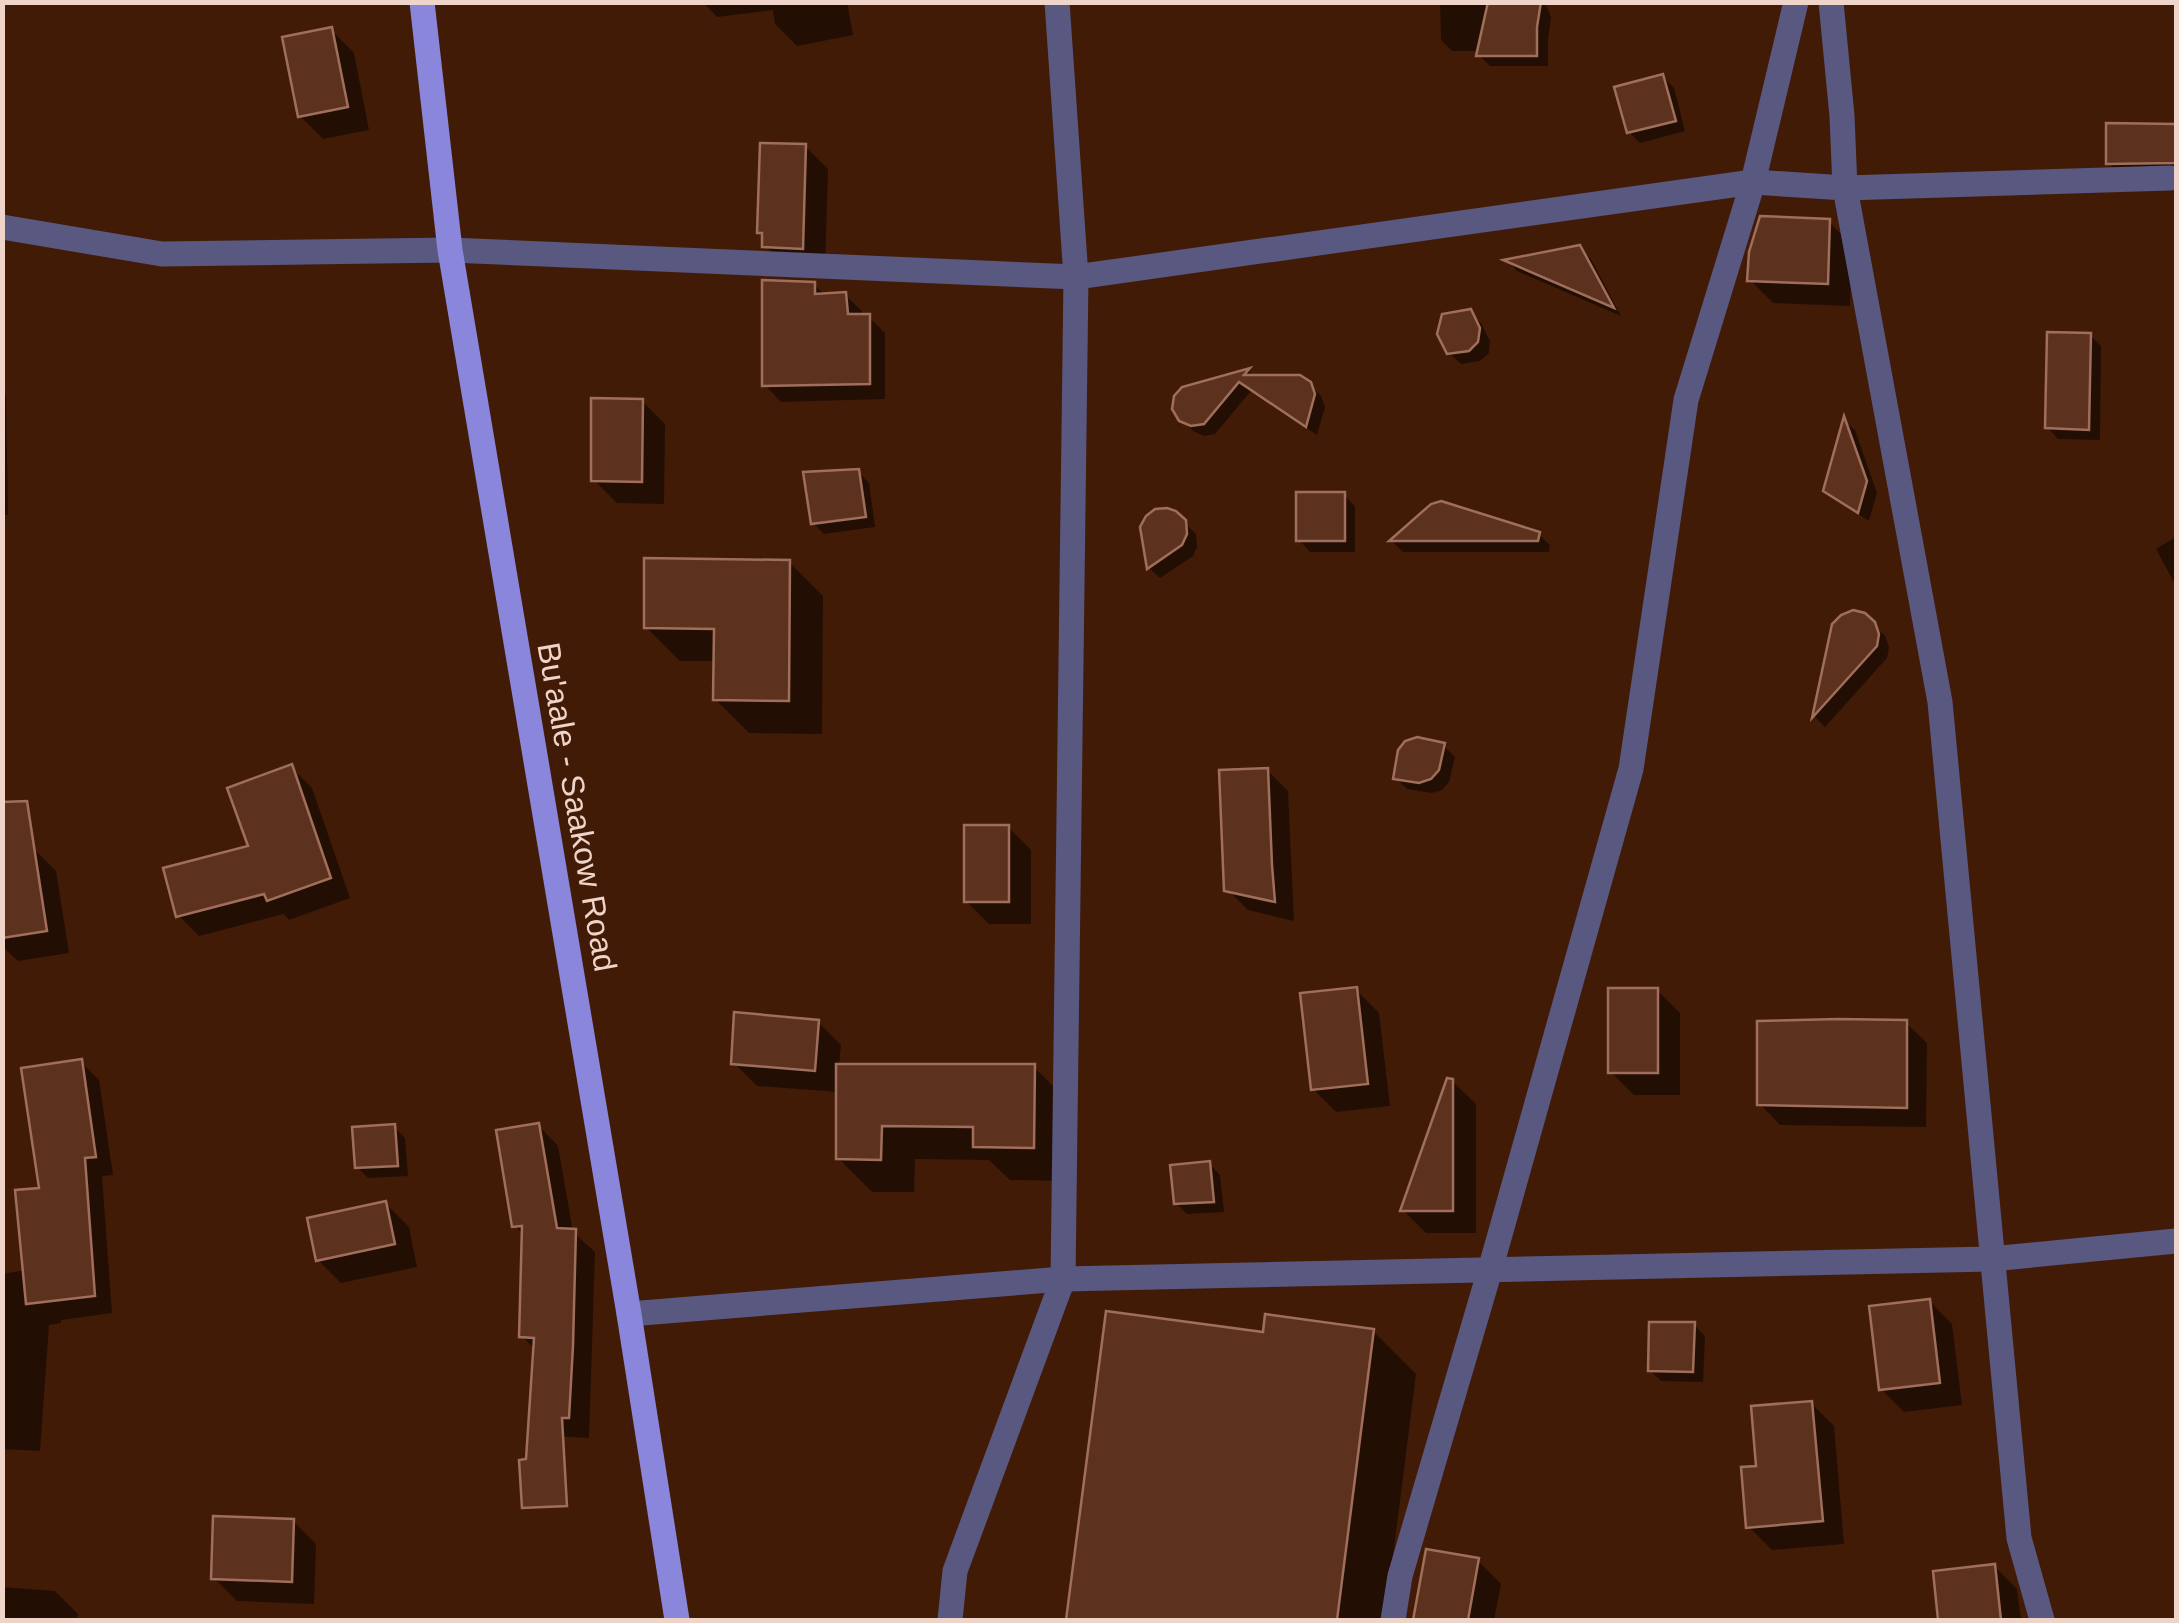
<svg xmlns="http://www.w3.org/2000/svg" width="2179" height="1623" viewBox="0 0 2179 1623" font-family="Helvetica,sans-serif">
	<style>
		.shadow { fill: #0007 }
		.building { fill: #5c321f; stroke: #9f6f5b; stroke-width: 2.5 }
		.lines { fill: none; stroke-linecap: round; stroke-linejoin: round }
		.minor { stroke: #595881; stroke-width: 25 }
		.major { stroke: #8986db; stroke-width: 25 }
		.labels { text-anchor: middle; stroke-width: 9; stroke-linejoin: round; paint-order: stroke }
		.street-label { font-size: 32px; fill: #efd4c9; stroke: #421b07 }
	</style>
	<rect width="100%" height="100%" fill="#421b07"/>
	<g class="shadow">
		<polygon points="703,2 847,2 853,35 797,46 775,24 773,10 717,17"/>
		<polygon points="1440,2 1545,2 1551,17 1548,40 1548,66 1490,66 1479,55 1480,51 1452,51 1441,40"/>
		<polygon points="331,30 354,53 369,130 323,139 300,116"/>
		<polygon points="1663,77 1674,88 1685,131 1640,143 1629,132"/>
		<polygon points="2108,126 2176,127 2176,184 2132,186 2108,163"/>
		<polygon points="805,146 828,169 825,271 788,269 765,246 765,238 760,232"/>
		<polygon points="1829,222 1852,245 1850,306 1773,303 1750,280"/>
		<polygon points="1579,248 1591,259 1621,316 1517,271 1509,262"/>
		<polygon points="814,284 825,296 845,295 862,311 862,317 869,317 885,333 885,399 781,402 765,385"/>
		<polygon points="1470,312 1481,323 1490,341 1489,353 1480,361 1461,364 1449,353"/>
		<polygon points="2090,335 2101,346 2100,440 2058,439 2047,427"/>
		<polygon points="1249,371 1255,378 1309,384 1321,396 1325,407 1317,435 1251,391 1215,434 1204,436 1193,431 1181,419 1184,389"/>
		<polygon points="2,392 6,395 8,515 2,515"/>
		<polygon points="642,401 665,424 664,504 617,503 594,480"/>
		<polygon points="1845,421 1855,430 1877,493 1869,521 1837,501 1826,490"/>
		<polygon points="858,471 869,483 875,527 824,534 813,523"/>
		<polygon points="1344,495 1355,506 1355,552 1310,552 1299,540"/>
		<polygon points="1432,506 1538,534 1550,545 1549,552 1403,552 1393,542"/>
		<polygon points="1174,513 1196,534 1197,547 1193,556 1160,578 1149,568 1143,528"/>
		<polygon points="2176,537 2176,586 2156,549"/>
		<polygon points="789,562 823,596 822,734 749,733 715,699 716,661 680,661 646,627"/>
		<polygon points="1864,615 1885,636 1889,647 1887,658 1825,727 1815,717 1835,625"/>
		<polygon points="1444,746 1455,757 1449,782 1442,790 1432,793 1407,789 1396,778"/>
		<polygon points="291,767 312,788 350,898 289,920 284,914 199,936 178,915 251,848"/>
		<polygon points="1267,770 1288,791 1294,921 1248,910 1227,889"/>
		<polygon points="1008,827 1031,850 1031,924 989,924 966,901"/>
		<polygon points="33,848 56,871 69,953 18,961 2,946 2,853"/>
		<polygon points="1356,990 1379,1013 1390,1106 1336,1112 1313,1089"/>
		<polygon points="1657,990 1680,1013 1680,1095 1634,1095 1611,1072"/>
		<polygon points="818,1022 841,1045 839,1066 1034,1067 1068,1101 1067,1181 1010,1180 989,1160 915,1159 914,1192 872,1192 838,1158 838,1092 757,1086 734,1063"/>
		<polygon points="1906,1023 1927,1043 1926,1127 1780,1125 1760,1104"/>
		<polygon points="81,1062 99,1080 113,1175 102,1176 112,1313 61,1320 61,1323 49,1325 40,1451 2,1449 2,1274 25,1270 42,1190"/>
		<polygon points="1452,1081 1476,1104 1476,1233 1426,1233 1403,1210"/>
		<polygon points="538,1125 558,1146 573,1232 595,1252 589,1438 552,1436 535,1350 522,1336 525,1236 515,1226"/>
		<polygon points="394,1127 405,1138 408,1176 368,1178 357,1167"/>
		<polygon points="1209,1164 1220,1175 1224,1212 1187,1214 1176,1203"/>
		<polygon points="386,1204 409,1227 417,1267 341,1283 318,1260"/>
		<polygon points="1929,1301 1952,1324 1962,1405 1904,1412 1881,1389"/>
		<polygon points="1108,1314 1265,1334 1373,1331 1416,1374 1385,1620 1069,1620"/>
		<polygon points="1694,1325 1705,1336 1703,1382 1661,1381 1650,1370"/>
		<polygon points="1811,1403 1834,1426 1844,1544 1772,1550 1749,1527"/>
		<polygon points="293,1521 316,1544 314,1604 237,1601 214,1578"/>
		<polygon points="1428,1552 1478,1561 1501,1584 1494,1620 1415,1620"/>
		<polygon points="1994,1566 2017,1589 2021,1620 1941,1620 1936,1573"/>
		<polygon points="2,1587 55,1591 78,1614 77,1620 2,1620"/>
	</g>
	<g class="building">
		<polygon points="1488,2 1541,2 1537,27 1537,56 1476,56"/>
		<polygon points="332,27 348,107 298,117 282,37"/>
		<polygon points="1663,74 1676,121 1627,133 1614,87"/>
		<polygon points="2106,123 2176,124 2176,163 2106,164"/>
		<polygon points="760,143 806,144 803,249 762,247 762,233 757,233"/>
		<polygon points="1760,216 1830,219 1828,284 1747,281 1749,252"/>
		<polygon points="1580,245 1614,308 1503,260"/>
		<polygon points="762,280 815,282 815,294 846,292 848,314 870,314 870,384 762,386"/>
		<polygon points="1471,309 1480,328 1478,342 1469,351 1447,354 1437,334 1442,314"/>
		<polygon points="2047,332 2091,333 2089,430 2045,428"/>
		<polygon points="1250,368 1244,375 1300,375 1311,382 1315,394 1306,427 1239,382 1204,424 1191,426 1179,421 1172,409 1174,396 1182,387"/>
		<polygon points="591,398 643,399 642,482 591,481"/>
		<polygon points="1844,416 1867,481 1858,513 1823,491"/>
		<polygon points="859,469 866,517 811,524 803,472"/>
		<rect x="1296" y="492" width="49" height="49"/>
		<polygon points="1441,501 1540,532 1538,541 1389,541 1431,504"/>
		<polygon points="1167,508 1176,511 1186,520 1187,534 1182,545 1147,569 1140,527 1146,516 1155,509"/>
		<polygon points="644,558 790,560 789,701 713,700 714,629 644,628"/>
		<polygon points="1853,610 1865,613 1875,622 1879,634 1877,646 1812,718 1832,624 1841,615"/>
		<polygon points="1417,737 1445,743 1439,770 1431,779 1419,783 1393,779 1398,750 1405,741"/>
		<polygon points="292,764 331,878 267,901 264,894 176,917 163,868 248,846 227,788"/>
		<polygon points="1268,768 1272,865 1275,902 1224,891 1219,770"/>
		<polygon points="27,801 47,931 2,938 2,802"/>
		<rect x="964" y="825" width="45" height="77"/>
		<polygon points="1357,987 1368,1084 1311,1090 1300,993"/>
		<rect x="1608" y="988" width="50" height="85"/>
		<polygon points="734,1012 819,1020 815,1071 731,1064"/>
		<polygon points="1838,1019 1907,1020 1907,1108 1757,1105 1757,1021"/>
		<polygon points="82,1059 96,1157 85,1158 95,1296 26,1304 15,1190 39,1188 21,1068"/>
		<polygon points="836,1064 1035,1064 1034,1148 973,1147 973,1127 882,1126 881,1160 836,1159"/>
		<polygon points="1447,1078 1453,1079 1453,1211 1400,1211"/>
		<polygon points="539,1123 557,1228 576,1229 573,1346 569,1418 562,1418 567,1506 522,1508 519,1460 526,1459 534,1338 519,1337 522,1226 512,1227 496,1130"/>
		<polygon points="395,1124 398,1166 355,1168 352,1127"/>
		<polygon points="1210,1161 1214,1202 1174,1204 1170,1165"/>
		<polygon points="386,1201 395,1244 316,1261 307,1218"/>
		<polygon points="1930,1299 1940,1383 1879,1390 1869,1306"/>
		<polygon points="1106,1311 1263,1332 1265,1314 1374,1329 1337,1620 1066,1620"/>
		<polygon points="1649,1322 1695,1322 1693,1372 1648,1371"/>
		<polygon points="1812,1401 1823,1521 1746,1528 1741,1467 1756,1466 1751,1406"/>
		<polygon points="213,1516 294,1519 292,1582 211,1579"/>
		<polygon points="1426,1549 1479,1558 1468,1620 1413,1620"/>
		<polygon points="1995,1564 2001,1620 1938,1620 1933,1571"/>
	</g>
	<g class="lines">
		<g class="minor">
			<polyline points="1831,2 1842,116 1845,188 1940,702 2019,1538 2042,1620"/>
			<polyline points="2,227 162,254 450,250 1076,277 1753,182 1845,188 2170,178"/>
			<polyline points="629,1314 1063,1279 1991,1259 2176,1241"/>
			<polyline points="950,1620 955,1571 1063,1279 1076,277 1057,2"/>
			<polyline points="1393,1620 1400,1576 1490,1270 1631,769 1686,400 1753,182 1796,2"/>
		</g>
		<polyline class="major" points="422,2 450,250 629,1314 677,1620"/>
	</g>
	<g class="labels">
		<g class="street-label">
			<text transform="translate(577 807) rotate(80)" y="11">Bu'aale - Saakow Road</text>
		</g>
	</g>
	<rect width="2179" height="1623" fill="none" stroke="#efd4c9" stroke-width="10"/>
</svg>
